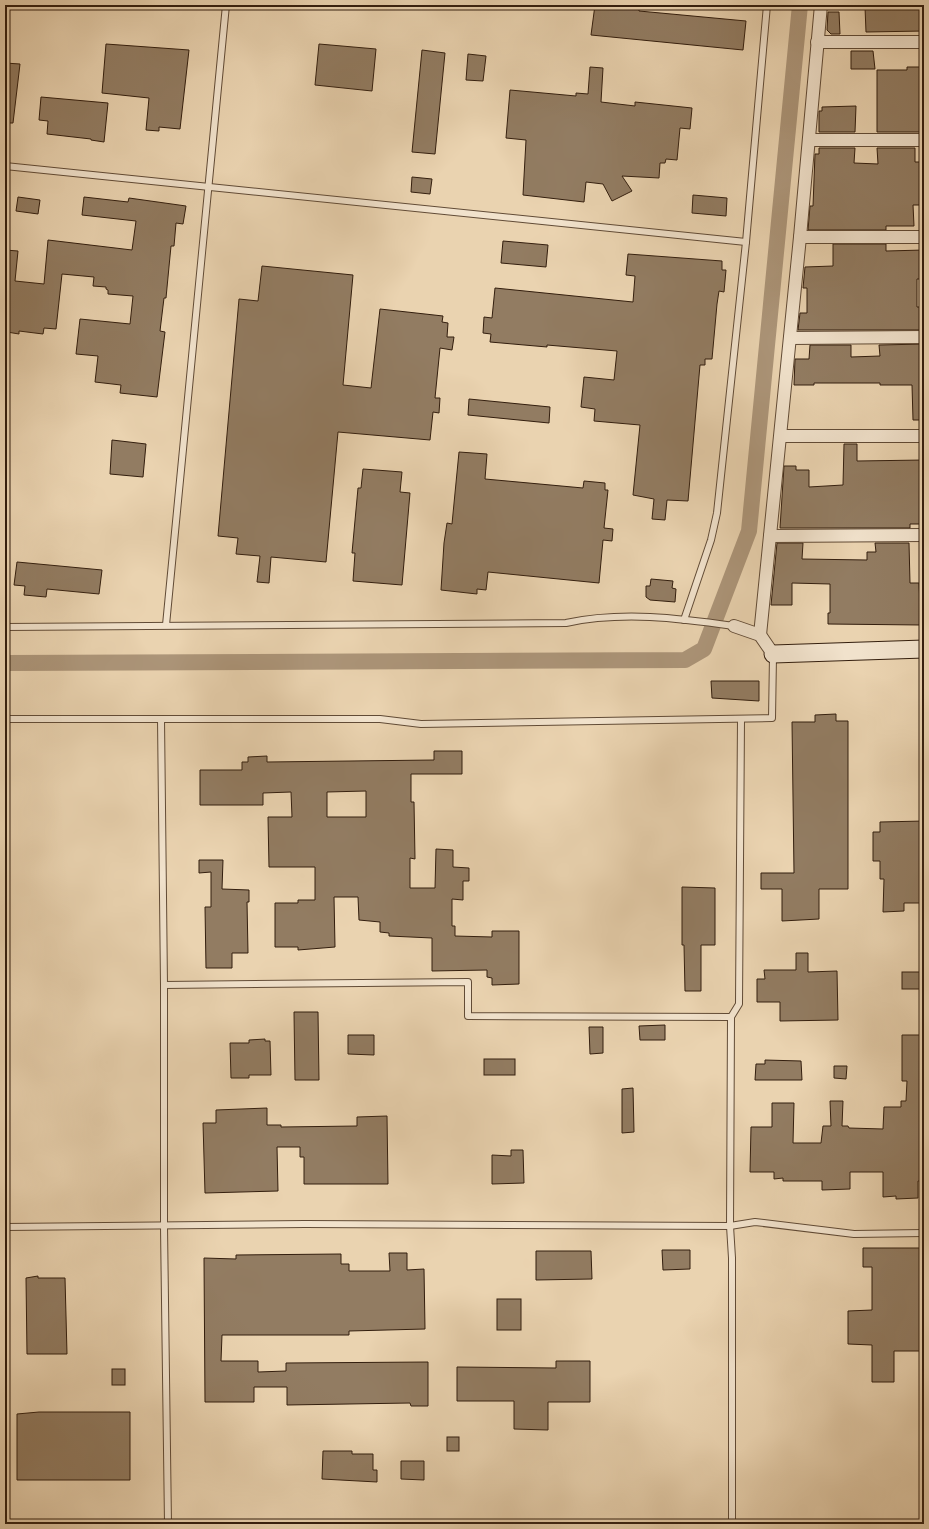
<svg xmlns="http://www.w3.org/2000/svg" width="929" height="1529" viewBox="0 0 929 1529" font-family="'IM FELL Great Primer',serif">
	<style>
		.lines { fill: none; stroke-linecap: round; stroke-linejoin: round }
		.canal { stroke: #ac9579; stroke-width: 16 }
		.building { fill: #927c62; stroke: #331e0e; fill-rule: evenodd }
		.lane-casing { stroke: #614b36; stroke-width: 8 }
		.street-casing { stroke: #614b36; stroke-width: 14 }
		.secondary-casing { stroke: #331e0e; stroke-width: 19 }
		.lane { stroke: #f1e2cc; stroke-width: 6 }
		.street { stroke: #f1e2cc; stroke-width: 12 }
		.secondary { stroke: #f1e2cc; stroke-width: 17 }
	</style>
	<rect width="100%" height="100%" fill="#ead3b0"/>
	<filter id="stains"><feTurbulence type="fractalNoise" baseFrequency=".005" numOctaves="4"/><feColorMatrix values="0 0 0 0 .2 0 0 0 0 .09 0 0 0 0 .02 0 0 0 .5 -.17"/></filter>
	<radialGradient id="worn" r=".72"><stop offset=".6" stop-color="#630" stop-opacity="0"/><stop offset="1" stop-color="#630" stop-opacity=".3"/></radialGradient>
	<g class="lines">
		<polyline class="canal" points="5,663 685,660 704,649 749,531 800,5"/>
	</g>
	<g class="building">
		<polygon points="595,5 639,7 639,11 746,21 743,50 591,35"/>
		<polygon points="924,6 924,31 866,32 865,7"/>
		<polygon points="828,12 839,12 840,34 831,34 827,30"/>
		<polygon points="106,44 189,50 180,129 159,127 159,131 146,130 149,98 102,93"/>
		<polygon points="319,44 376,49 372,91 315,85"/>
		<polygon points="422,50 445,53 435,154 412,152"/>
		<polygon points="851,51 873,51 875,69 851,69"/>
		<polygon points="468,54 486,56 483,81 466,80"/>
		<polygon points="5,63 20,64 13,123 5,123"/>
		<polygon points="590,67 603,68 601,102 635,106 635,102 692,108 690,129 680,128 677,160 666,159 665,163 660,163 659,178 622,176 632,191 612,201 603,184 586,182 584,202 523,195 526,140 506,138 510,90 576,96 576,93 588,94"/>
		<polygon points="907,67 924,67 924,132 877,132 877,70 907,70"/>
		<polygon points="41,97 108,103 104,142 91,140 91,139 47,134 48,121 39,120"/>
		<polygon points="856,106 855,132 819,132 819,111 822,111 822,107"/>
		<polygon points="819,148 855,148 854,163 878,164 877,148 915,148 915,162 924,162 924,205 913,205 914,226 886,226 886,230 808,230 810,206 813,206 815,154 819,154"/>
		<polygon points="412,177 432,179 430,194 411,192"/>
		<polygon points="693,195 727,198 726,216 692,213"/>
		<polygon points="18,197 40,200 38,214 16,211"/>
		<polygon points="84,197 128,202 129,198 186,206 183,224 176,223 174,246 171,246 166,298 164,298 160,331 165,332 157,397 120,393 121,385 95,382 98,356 76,354 80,319 130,324 133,296 108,294 108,290 106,289 106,287 93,286 94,277 62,274 56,329 44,328 43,334 19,331 19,334 7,332 8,324 5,323 7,302 5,302 5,250 18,251 15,281 44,284 48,240 132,250 136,221 82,215"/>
		<polygon points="503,241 548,245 546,267 501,263"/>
		<polygon points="833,244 886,244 886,251 924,250 924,279 917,279 917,307 924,307 924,330 798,330 800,313 807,313 807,288 803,288 805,267 833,266"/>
		<polygon points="628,254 722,261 722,270 726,270 724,292 719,291 717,304 712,359 705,359 705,365 700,365 688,501 667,500 665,520 652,519 654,499 633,495 640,425 594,421 595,409 581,407 584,377 614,380 617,351 547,345 547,347 490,342 491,334 483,333 484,317 492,318 495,288 633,302 635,276 626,275"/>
		<polygon points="262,266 353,275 343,385 371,388 380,309 443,316 442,322 448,323 447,337 454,337 452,350 440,348 435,398 440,398 439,413 433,412 430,440 338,432 326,562 271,557 269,583 257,582 260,556 236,554 238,538 218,536 239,299 258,301"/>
		<polygon points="924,344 924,420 913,420 912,385 880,385 880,383 814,383 814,385 794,385 795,359 809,359 810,345 851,345 851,357 880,356 879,345"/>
		<polygon points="469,399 550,407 549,423 468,415"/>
		<polygon points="112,440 146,444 143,477 110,474"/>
		<polygon points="844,444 857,444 857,461 924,460 924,524 910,524 910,528 780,528 784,466 796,466 796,470 809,470 809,487 843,485"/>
		<polygon points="459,452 487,454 485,479 583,488 584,481 605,483 605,490 608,490 604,528 613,529 612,541 603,540 599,583 488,572 486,590 477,589 477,594 441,590 444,543 447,523 452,524"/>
		<polygon points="363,469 402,472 400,492 410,493 402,585 353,581 355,553 352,553 358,488 361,488"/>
		<polygon points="777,543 803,543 802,559 867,560 867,552 876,552 875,543 909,543 910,583 919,583 921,625 828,624 828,613 830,613 830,584 792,583 792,605 771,605"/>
		<polygon points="17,562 102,570 99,594 47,589 46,597 24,595 25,586 14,585"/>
		<polygon points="651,579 673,581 672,588 676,589 675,602 650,600 646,597 646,586 650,586"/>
		<polygon points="711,681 759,681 759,701 712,698"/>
		<polygon points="836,714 836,721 848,721 848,889 819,889 819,919 782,921 782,889 761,889 761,873 794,873 792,722 815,722 815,715"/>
		<path d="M434 751H462V774H411V802H414L415 859 410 858V888H435L436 849 453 850V867L469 868V881H463V900L452 899V926H455V936L492 937V931H519V984L492 985V978L487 977V970L432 971V938L389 936V933L380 932V922L359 920 358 897H334L335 947 298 950V947H275V903H298V900H315V867H269L268 817H292L291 792 263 793V805H200V770H242V762H248V757L267 756V762L434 760ZM366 791V817H327V792Z"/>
		<polygon points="924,821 924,903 904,903 904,911 883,912 884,879 880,879 880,861 873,861 873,832 880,832 880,822"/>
		<polygon points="199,860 223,860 222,889 249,890 249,902 247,902 248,953 232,953 232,968 206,968 205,907 211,907 211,872 199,873"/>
		<polygon points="682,887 715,888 715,945 701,945 701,991 685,991 684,945 682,945"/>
		<polygon points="796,953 808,953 808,972 837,971 838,1020 780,1021 780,1002 757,1002 757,979 765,979 764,970 796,970"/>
		<rect x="902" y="972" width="19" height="17"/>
		<polygon points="294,1012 318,1012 319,1080 295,1080"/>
		<polygon points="665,1025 665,1040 640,1040 639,1026"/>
		<polygon points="589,1027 603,1027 603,1053 590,1054"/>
		<polygon points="348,1035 374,1035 374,1055 348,1054"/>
		<polygon points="902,1035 924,1035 924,1181 918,1181 918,1198 896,1199 896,1196 883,1197 883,1172 850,1172 850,1189 822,1190 822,1181 783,1181 783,1178 774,1179 774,1172 750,1172 751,1127 772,1127 772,1103 794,1103 793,1143 821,1143 823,1126 831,1126 830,1101 843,1101 842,1126 848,1126 849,1128 883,1129 884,1107 901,1107 901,1101 906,1101 907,1081 902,1081"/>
		<polygon points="265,1039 265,1041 270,1041 271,1075 249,1075 249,1078 231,1078 230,1043 249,1043 249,1040"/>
		<rect x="484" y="1059" width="31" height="16"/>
		<polygon points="765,1060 801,1061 802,1080 755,1080 756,1064 765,1064"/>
		<polygon points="834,1066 847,1066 846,1079 834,1078"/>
		<polygon points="633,1088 634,1132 622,1133 622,1089"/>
		<polygon points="267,1108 267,1125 281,1125 281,1127 357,1126 357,1117 387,1116 388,1184 304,1184 304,1157 300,1157 300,1147 277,1147 278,1191 205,1193 203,1123 216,1123 216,1110"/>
		<polygon points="511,1150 523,1150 524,1183 492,1184 492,1155 511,1156"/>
		<polygon points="863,1248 924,1248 924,1351 894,1351 894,1382 872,1382 872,1345 848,1344 848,1311 872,1310 872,1267 863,1267"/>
		<polygon points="662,1250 690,1250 690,1269 663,1270"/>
		<polygon points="536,1251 591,1251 592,1279 536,1280"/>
		<polygon points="389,1253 407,1253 407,1270 424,1269 425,1329 349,1331 349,1335 222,1335 221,1361 258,1361 258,1372 286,1371 286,1363 428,1362 428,1406 411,1406 410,1403 287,1405 287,1387 254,1387 254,1402 205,1402 204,1258 236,1259 236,1255 341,1254 341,1264 349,1264 349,1271 390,1271"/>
		<polygon points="38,1276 38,1278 65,1278 67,1354 27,1354 26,1278"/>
		<rect x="497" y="1299" width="24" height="31"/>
		<polygon points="556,1361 590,1361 590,1402 548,1402 548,1430 514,1429 514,1401 457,1401 457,1367 556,1368"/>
		<rect x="112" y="1369" width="13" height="16"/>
		<polygon points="39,1412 130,1412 130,1480 17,1480 17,1414"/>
		<rect x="447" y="1437" width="12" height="14"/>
		<polygon points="323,1451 352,1451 352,1454 373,1454 373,1470 377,1470 377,1482 322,1479"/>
		<polygon points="401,1461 424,1461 424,1480 401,1479"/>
	</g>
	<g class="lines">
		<g class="lane-casing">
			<g id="lane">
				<polyline points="5,166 746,242"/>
				<polyline points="684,620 711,540 717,513 746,242 767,5"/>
				<polyline points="166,625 226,5"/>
				<path d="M5 627 566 623C622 611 678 618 734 626"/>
				<polyline points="5,719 380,719 421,724 772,718 773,656"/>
				<polyline points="161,719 164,985 164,1227 168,1524"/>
				<polyline points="164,985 468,982 468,1016 731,1017"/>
				<polyline points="5,1227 305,1224 730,1226 755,1222 854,1234 924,1233"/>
				<polyline points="732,1524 732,1258 730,1226 731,1017 739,1004 741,719"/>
			</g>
		</g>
		<g class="street-casing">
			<g id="street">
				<polyline points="817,42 924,42"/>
				<polyline points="809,140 924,140"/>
				<polyline points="800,237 924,237"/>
				<polyline points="790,338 924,337"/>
				<polyline points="781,436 924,436"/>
				<polyline points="770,536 924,535"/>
				<polyline points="734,626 760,635 773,654"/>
				<polyline points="760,635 800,237 821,5"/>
			</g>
		</g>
		<g class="secondary-casing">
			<polyline id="secondary" points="773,654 924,649"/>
		</g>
		<use href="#lane" class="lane"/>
		<use href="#street" class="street"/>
		<use href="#secondary" class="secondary"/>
	</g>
	<rect width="929" height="1529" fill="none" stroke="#ead3b0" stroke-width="20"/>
	<rect x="6" y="6" width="917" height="1517" fill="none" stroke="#331e0e" stroke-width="2"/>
	<rect x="10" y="10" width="909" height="1509" fill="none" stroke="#331e0e"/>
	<rect width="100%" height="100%" filter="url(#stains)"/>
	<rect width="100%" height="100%" fill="url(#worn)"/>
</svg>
